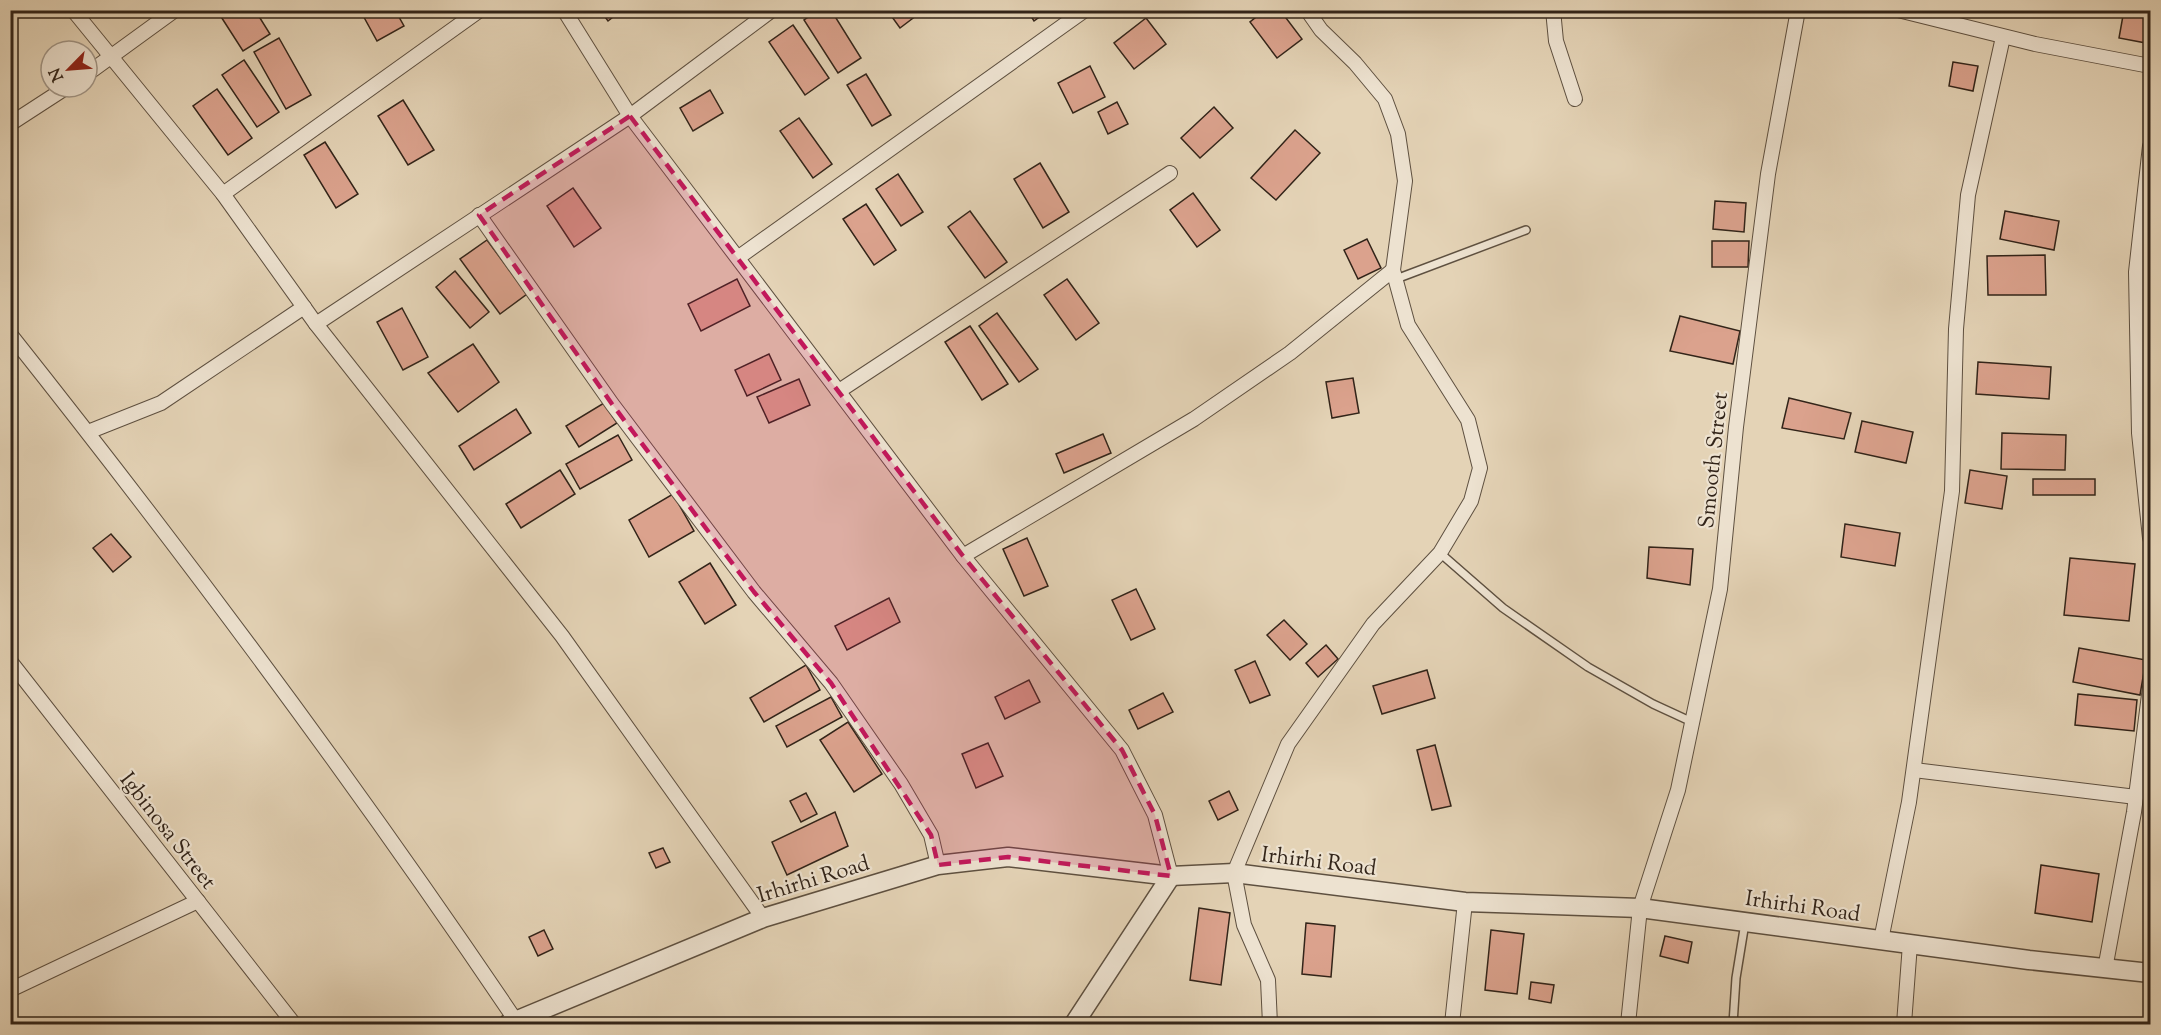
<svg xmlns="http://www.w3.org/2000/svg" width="2161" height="1035" viewBox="0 0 2161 1035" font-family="'Sorts Mill Goudy',serif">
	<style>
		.building { fill: #dba28d; stroke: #322419; stroke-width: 1.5 }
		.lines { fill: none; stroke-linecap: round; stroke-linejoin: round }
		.service-casing { stroke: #5e5040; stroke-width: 10 }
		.minor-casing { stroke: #5e5040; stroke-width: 16 }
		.tertiary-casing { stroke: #5e5040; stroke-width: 21 }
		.service { stroke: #ede2d0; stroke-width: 7 }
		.minor { stroke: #ede2d0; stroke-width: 14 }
		.tertiary { stroke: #ede2d0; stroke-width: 18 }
		.marked { fill: #c2185b; fill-opacity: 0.2; stroke: #c2185b; stroke-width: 4.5; stroke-dasharray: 12 8; stroke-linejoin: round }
		.labels { text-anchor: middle; stroke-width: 4.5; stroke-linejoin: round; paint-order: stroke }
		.street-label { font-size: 22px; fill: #322419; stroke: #ede2d0 }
	</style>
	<rect width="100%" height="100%" fill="#e4d3b6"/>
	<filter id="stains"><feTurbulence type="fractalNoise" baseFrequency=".00333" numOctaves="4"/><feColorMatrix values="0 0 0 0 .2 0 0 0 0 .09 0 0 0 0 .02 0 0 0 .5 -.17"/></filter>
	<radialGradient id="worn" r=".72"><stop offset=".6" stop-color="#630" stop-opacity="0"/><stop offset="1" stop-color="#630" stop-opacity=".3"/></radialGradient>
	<g class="building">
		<polygon points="220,10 255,10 270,34 243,51 218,12"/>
		<polygon points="360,10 395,10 404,26 377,41"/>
		<polygon points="600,10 622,10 608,21"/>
		<polygon points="819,10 831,10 861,58 838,73 804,20"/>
		<polygon points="887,10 920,10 921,12 900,28"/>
		<polygon points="1027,10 1049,10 1034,21"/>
		<polygon points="1265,10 1280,10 1302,39 1277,58 1250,22"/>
		<polygon points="2124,10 2150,10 2146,43 2119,38"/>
		<polygon points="1146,18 1166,44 1134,69 1114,43"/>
		<polygon points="793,25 829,78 805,95 769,42"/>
		<polygon points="279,38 311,95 286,109 254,52"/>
		<polygon points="244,60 279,112 257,127 222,75"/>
		<polygon points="1953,62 1978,66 1973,91 1949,86"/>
		<polygon points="1090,66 1105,97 1073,113 1058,83"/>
		<polygon points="866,74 891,115 872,126 847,85"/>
		<polygon points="217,89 252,138 228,155 193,106"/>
		<polygon points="710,90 723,113 693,131 680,108"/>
		<polygon points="403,100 434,150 408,165 378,116"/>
		<polygon points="1117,102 1128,124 1108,134 1098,112"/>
		<polygon points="1214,107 1233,128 1200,158 1181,138"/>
		<polygon points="799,118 832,164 813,178 780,131"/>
		<polygon points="1295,130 1320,153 1276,200 1251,178"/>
		<polygon points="325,142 358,194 336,208 304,155"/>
		<polygon points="1040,163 1069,212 1043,228 1014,179"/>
		<polygon points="898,174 923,212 901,226 876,189"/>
		<polygon points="573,188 601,228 574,247 547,206"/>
		<polygon points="1193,193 1220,230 1197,247 1170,210"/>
		<polygon points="1715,201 1746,203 1744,232 1713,229"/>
		<polygon points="866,204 896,250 874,265 843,219"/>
		<polygon points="970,211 1007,262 985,278 948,227"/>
		<polygon points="2005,211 2059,221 2054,250 2000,239"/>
		<polygon points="1367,239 1381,268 1358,279 1344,250"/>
		<polygon points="487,240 527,294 500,314 460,259"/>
		<polygon points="1712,241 1749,241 1748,267 1712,267"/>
		<polygon points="2045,255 2046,295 1988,295 1987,256"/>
		<polygon points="455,271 489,312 470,328 436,287"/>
		<polygon points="737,279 750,306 701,331 688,304"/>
		<polygon points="1067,279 1099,323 1076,340 1044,295"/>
		<polygon points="402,308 428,357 403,370 377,322"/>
		<polygon points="997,313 1038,369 1019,382 979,326"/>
		<polygon points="1680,316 1740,331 1733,364 1670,351"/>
		<polygon points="970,326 1008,384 982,400 945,342"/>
		<polygon points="473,344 499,382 458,412 428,373"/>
		<polygon points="769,354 781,380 747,396 735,370"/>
		<polygon points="1978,362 2051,367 2049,399 1976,394"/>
		<polygon points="1353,378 1359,413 1332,418 1326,382"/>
		<polygon points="799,379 810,405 769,423 757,397"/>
		<polygon points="1789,398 1851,413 1844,439 1782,428"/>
		<polygon points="604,403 617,423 579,447 566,426"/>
		<polygon points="516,409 531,433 474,470 459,446"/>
		<polygon points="1862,421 1913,432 1906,463 1855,452"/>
		<polygon points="2002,433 2066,435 2065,470 2001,469"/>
		<polygon points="1103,434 1111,453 1064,473 1056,454"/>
		<polygon points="618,435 632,460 580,489 566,464"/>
		<polygon points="560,470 575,494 521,528 506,504"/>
		<polygon points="1970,470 2007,476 2002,509 1965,503"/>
		<rect x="2033" y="479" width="62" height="16"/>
		<polygon points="673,494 694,531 649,557 629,520"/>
		<polygon points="1845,524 1900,533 1895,566 1841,557"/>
		<polygon points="111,534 131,557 113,572 93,548"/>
		<polygon points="1027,538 1048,586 1024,596 1003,549"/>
		<polygon points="1649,547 1693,549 1690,585 1647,578"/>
		<polygon points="2070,558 2135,564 2129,621 2064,615"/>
		<polygon points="710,563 736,605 705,624 679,582"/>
		<polygon points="1136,589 1155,629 1131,640 1112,600"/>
		<polygon points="889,598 900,622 847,650 835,626"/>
		<polygon points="1284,620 1307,644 1290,660 1267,635"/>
		<polygon points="1326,645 1338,659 1318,677 1306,663"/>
		<polygon points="2079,648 2146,660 2140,695 2073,682"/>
		<polygon points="1255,661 1270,695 1250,703 1235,670"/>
		<polygon points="806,665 820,690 764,722 750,698"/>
		<polygon points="1427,670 1435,698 1382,714 1373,686"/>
		<polygon points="1029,680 1040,702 1005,719 995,697"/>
		<polygon points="1163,693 1173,712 1138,729 1129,710"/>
		<polygon points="2078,694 2137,700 2134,731 2075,725"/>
		<polygon points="831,697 842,717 787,747 776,726"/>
		<polygon points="848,722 882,774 854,792 820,740"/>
		<polygon points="988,743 1003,776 976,788 962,754"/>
		<polygon points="1435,745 1451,806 1432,810 1417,750"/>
		<polygon points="1229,791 1238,810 1218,820 1209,801"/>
		<polygon points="806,793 817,814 801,822 790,801"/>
		<polygon points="835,812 848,846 787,875 772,842"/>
		<polygon points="663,848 670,862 656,868 649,853"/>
		<polygon points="2041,865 2099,874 2092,922 2035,913"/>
		<polygon points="1199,908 1230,913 1221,985 1190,980"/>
		<polygon points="1306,923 1335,926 1331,977 1302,974"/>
		<polygon points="544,930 553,949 538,956 529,937"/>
		<polygon points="1491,930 1524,934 1517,994 1485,990"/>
		<polygon points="1665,936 1692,942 1688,963 1660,956"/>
		<polygon points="1531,982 1554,985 1551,1003 1529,999"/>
	</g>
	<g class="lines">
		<g class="service-casing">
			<g id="service">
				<polyline points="1396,279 1526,230"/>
				<polyline points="1440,553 1503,608 1588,667 1653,704 1692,722"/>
				<polyline points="1733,1024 1736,978 1745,923"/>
			</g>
		</g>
		<g class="minor-casing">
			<g id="minor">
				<polyline points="73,10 223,194 316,324 562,636 763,918"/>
				<polyline points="564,10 630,116 674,174 963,556 1122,750 1155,815 1171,876"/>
				<polyline points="1553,10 1556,41 1575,99"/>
				<polyline points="1898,10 2035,44 2150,66"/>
				<polyline points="87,74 175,10"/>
				<polyline points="10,124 67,87"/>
				<polyline points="2150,146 2136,272 2139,433 2150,538"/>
				<polyline points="223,194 480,10"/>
				<polyline points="479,215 612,404 754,592 831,683 901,784 931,835 938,865"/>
				<polyline points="739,257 1085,10"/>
				<polyline points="316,324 630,116 772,10"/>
				<path d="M10 334C187 557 357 785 516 1021"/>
				<polyline points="839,391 1170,173"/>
				<polyline points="88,432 161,403 304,307"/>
				<polyline points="963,556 1194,419 1290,353 1393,270"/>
				<polyline points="10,661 294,1024"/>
				<polyline points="1914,770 2136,797"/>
				<polyline points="1881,940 1909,802 1952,491 1956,329 1968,195 2003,37"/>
				<polyline points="2105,969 2134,812 2150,687"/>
				<polyline points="10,990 198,901"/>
				<polyline points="1270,1024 1268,980 1244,925 1234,873 1288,744 1373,624 1440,553 1471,501 1480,468 1468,420 1408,325 1393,270 1405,181 1398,134 1385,99 1355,63 1321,30 1307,10"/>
				<polyline points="1452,1024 1465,902"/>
				<polyline points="1628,1024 1640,908 1678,790 1720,589 1736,427 1768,174 1798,10"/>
				<polyline points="1904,1024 1910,944"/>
			</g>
		</g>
		<g class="tertiary-casing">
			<g id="tertiary">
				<polyline points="508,1024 763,918 938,865 1008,857 1171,876 1234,873 1465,902 1640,908 2029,960 2150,973"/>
				<polyline points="1074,1024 1171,876"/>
			</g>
		</g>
		<use href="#service" class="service"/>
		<use href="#minor" class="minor"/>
		<use href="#tertiary" class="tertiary"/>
	</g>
	<path class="marked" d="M630 116 963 556 1122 750 1155 815 1171 876 1008 857 938 865 931 835 831 683 754 592 612 404 479 215Z"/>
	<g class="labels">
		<g class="street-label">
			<text transform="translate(1712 460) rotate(-84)" y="8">Smooth Street</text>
			<text transform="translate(169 830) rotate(52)" y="8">Igbinosa Street</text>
			<text transform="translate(1319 860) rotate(7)" y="8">Irhirhi Road</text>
			<text transform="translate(813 878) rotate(-17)" y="8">Irhirhi Road</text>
			<text transform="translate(1803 905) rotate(8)" y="8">Irhirhi Road</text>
		</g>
	</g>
	<rect width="2161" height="1035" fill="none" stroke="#e4d3b6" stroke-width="36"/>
	<rect x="12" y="12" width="2137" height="1011" fill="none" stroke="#322419" stroke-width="3"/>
	<rect x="18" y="18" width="2125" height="999" fill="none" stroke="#322419" stroke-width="1.5"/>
	<g transform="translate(69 69) rotate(245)"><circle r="28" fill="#ede2d0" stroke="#a29687" stroke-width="1.5"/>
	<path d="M0-4.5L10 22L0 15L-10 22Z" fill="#8f2418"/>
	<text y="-9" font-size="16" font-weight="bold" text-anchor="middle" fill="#322419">N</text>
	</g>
	<rect width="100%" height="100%" filter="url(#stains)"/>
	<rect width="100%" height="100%" fill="url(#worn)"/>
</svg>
